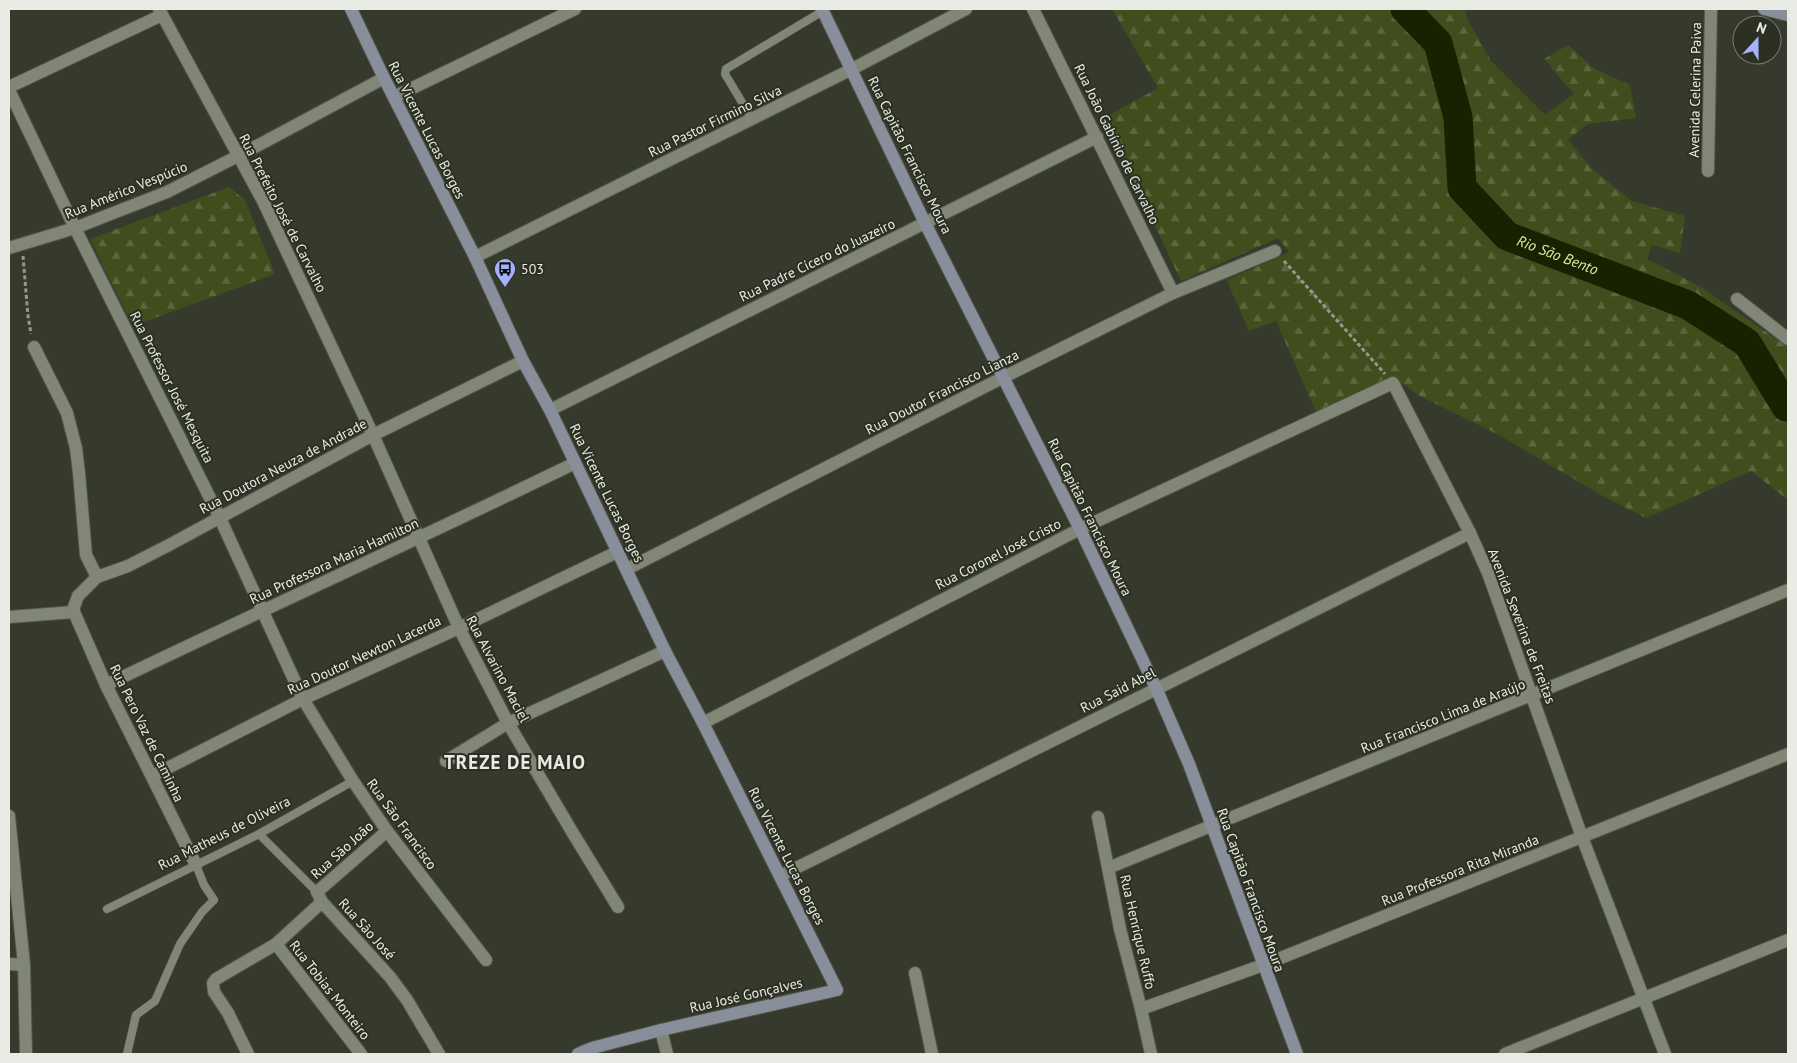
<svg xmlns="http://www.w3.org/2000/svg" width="1797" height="1063" viewBox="0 0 1797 1063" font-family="'PT Sans',sans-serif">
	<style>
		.forest { fill: url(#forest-firs) }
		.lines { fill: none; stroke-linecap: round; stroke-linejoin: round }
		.river { stroke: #182100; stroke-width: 29 }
		.lane-casing { stroke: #52564b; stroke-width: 9 }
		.street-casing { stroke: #52564b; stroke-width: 14 }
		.secondary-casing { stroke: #52564b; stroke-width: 14 }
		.path { stroke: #95988e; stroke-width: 3; stroke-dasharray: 4 2.5; stroke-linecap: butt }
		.lane { stroke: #818677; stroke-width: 8 }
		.street { stroke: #818677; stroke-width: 12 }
		.secondary { stroke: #888f9b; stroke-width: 12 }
		.labels { text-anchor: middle; stroke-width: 4; stroke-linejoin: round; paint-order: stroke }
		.street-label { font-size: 14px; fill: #e9ece4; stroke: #2c3023 }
		.poi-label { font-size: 14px; fill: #e9ece4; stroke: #2c3023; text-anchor: start }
		.water-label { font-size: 15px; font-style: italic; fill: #d4ec9b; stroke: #2c3023 }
		.district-label { font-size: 19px; font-weight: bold; letter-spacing: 1px; fill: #e9ece4; stroke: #2c3023 }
	</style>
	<defs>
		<pattern id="forest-firs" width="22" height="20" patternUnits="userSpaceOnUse" patternTransform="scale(1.25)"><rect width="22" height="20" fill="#414d1d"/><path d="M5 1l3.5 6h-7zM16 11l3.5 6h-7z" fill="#5c673e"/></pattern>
	</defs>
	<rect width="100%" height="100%" fill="#363a2d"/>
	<g class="forest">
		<polygon points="1112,9 1465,9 1467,18 1491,61 1545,115 1574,94 1544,59 1568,45 1595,69 1630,85 1636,118 1588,124 1568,139 1590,167 1632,201 1685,216 1680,253 1652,245 1647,259 1699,286 1788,347 1788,500 1751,471 1646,518 1603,496 1499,435 1418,395 1396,379 1317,414 1276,321 1249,331 1227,280 1289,252 1278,238 1181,281 1104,118 1158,88"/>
		<polygon points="229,187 245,200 275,274 133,326 90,239"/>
	</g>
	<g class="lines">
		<path class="river" id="s1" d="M1405 9 1438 43 1458 117 1462 188 1507 236 1688 305 1747 343 1786 407"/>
		<g class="lane-casing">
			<g id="lane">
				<polyline points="752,119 725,74 726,69 823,11"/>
				<polyline points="259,834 317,892"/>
				<polyline points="107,909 259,834 353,781"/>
				<polyline points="127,1054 136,1015 155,1001 180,944 202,912 214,900 204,885 196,865"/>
			</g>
		</g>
		<g class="street-casing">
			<g id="street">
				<polyline points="159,9 263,201 373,435 459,628 508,723 571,830 618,907"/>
				<polyline points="1033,9 1173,293"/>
				<polyline points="9,87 162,15"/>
				<polyline points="9,90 75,228 219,516 303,699 353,781 387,831 486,960"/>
				<polyline points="394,97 575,9"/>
				<polyline points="1708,171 1711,9"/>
				<polyline points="9,248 75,228 167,192 238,156 384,78"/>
				<polyline points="475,257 852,69 966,9"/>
				<polyline points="1737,299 1788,339"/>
				<polyline points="34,347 67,413 76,448 79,473 86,555 97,577"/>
				<polyline points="550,410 1097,137"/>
				<polyline points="627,569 1004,377 1173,293 1275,251"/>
				<polyline points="9,617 74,612"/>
				<path d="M106 685C262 610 419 539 575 463"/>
				<polyline points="703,723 1080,529 1393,383 1470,533 1488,573 1582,837 1665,1054"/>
				<polyline points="446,761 508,723 665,651"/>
				<polyline points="152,776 303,699 459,628 617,552"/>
				<polyline points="9,816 24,965 26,1054"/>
				<polyline points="1098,817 1120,929 1141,1009 1151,1054"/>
				<polyline points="387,831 317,892 322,902 390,977 407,1000 439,1054"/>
				<polyline points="196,865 106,685 74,612 74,607 78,596 97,577 128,566 169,545 373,435 523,361"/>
				<polyline points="1108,868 1788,590"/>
				<polyline points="780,876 1470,533"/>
				<polyline points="276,944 361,1054"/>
				<polyline points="9,964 24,965"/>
				<polyline points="915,973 932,1054"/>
				<polyline points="1141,1009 1263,965 1788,754"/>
				<polyline points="661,1030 667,1054"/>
				<polyline points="248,1054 228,1013 214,992 213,983 216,979 276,944 322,902"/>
				<polyline points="1505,1054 1788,940"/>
			</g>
		</g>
		<g class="secondary-casing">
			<g id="secondary">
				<polyline points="351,9 384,78 475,257 523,361 550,410 665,651 703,723 837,990 661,1030 592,1048 578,1054"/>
				<polyline points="822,9 925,223 1080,529 1156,688 1189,764 1297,1054"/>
				<polyline points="1764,9 1788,15"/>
			</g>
		</g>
		<g class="path">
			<polyline points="23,256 28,316 31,334"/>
			<polyline points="1284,261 1385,374"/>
		</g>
		<use href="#lane" class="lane"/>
		<use href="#street" class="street"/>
		<use href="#secondary" class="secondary"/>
	</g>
	<defs>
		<g id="bus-pin" transform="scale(1.125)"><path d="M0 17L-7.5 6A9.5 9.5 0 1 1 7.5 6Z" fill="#a6b1fc" stroke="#2c3023"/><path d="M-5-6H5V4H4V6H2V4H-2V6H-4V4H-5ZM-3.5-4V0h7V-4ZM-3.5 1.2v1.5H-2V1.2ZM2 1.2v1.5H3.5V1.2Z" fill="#111"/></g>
	</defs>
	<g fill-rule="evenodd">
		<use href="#bus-pin" x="505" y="269"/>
	</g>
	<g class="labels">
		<g class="street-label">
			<text transform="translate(1695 90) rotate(-89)" y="5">Avenida Celerina Paiva</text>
			<text transform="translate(715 121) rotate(-26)" y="5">Rua Pastor Firmino Silva</text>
			<text transform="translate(427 130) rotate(63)" y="5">Rua Vicente Lucas Borges</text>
			<text transform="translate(1117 144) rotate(64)" y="5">Rua João Gabínio de Carvalho</text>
			<text transform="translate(910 155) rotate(64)" y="5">Rua Capitão Francisco Moura</text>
			<text transform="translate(126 190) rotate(-22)" y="5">Rua Américo Vespúcio</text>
			<text transform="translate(283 213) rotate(63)" y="5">Rua Prefeito José de Carvalho</text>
			<text transform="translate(817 260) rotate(-26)" y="5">Rua Padre Cícero do Juazeiro</text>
			<text transform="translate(172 387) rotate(63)" y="5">Rua Professor José Mesquita</text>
			<text transform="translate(942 392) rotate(-27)" y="5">Rua Doutor Francisco Lianza</text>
			<text transform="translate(283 466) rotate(-28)" y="5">Rua Doutora Neuza de Andrade</text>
			<text transform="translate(607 493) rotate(64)" y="5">Rua Vicente Lucas Borges</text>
			<text transform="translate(1090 517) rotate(64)" y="5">Rua Capitão Francisco Moura</text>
			<text transform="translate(998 554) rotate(-27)" y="5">Rua Coronel José Cristo</text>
			<text transform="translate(334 561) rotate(-25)" y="5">Rua Professora Maria Hamilton</text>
			<text transform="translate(1522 626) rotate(69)" y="5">Avenida Severina de Freitas</text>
			<text transform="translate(364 655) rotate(-25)" y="5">Rua Doutor Newton Lacerda</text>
			<text transform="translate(498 669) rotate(62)" y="5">Rua Alvarino Maciel</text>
			<text transform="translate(1118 690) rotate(-27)" y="5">Rua Said Abel</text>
			<text transform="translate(1443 716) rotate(-22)" y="5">Rua Francisco Lima de Araújo</text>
			<text transform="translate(147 733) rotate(64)" y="5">Rua Pero Vaz de Caminha</text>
			<text transform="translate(402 824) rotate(54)" y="5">Rua São Francisco</text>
			<text transform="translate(224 833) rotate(-27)" y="5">Rua Matheus de Oliveira</text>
			<text transform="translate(342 850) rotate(-42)" y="5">Rua São João</text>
			<text transform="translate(787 856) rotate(63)" y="5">Rua Vicente Lucas Borges</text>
			<text transform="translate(1460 870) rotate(-22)" y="5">Rua Professora Rita Miranda</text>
			<text transform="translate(1251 890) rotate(70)" y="5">Rua Capitão Francisco Moura</text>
			<text transform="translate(367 929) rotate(48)" y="5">Rua São José</text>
			<text transform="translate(1138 932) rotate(77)" y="5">Rua Henrique Ruffo</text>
			<text transform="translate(330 990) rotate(52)" y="5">Rua Tobias Monteiro</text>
			<text transform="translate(746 995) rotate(-13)" y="5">Rua José Gonçalves</text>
		</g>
		<g class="poi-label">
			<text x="521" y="274">503</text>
		</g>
		<g class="water-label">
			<text dy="5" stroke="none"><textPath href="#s1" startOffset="315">Rio São Bento</textPath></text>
		</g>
		<g class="district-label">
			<text x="515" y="769">TREZE DE MAIO</text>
		</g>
	</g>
	<rect width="1797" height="1063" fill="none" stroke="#e9ece4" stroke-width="20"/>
	<g transform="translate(1757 40) rotate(21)"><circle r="24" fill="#2c3023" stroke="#787b70"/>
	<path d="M0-4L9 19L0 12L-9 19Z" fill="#a6b1fc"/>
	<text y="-8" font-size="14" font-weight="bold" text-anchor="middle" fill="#e9ece4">N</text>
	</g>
</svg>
